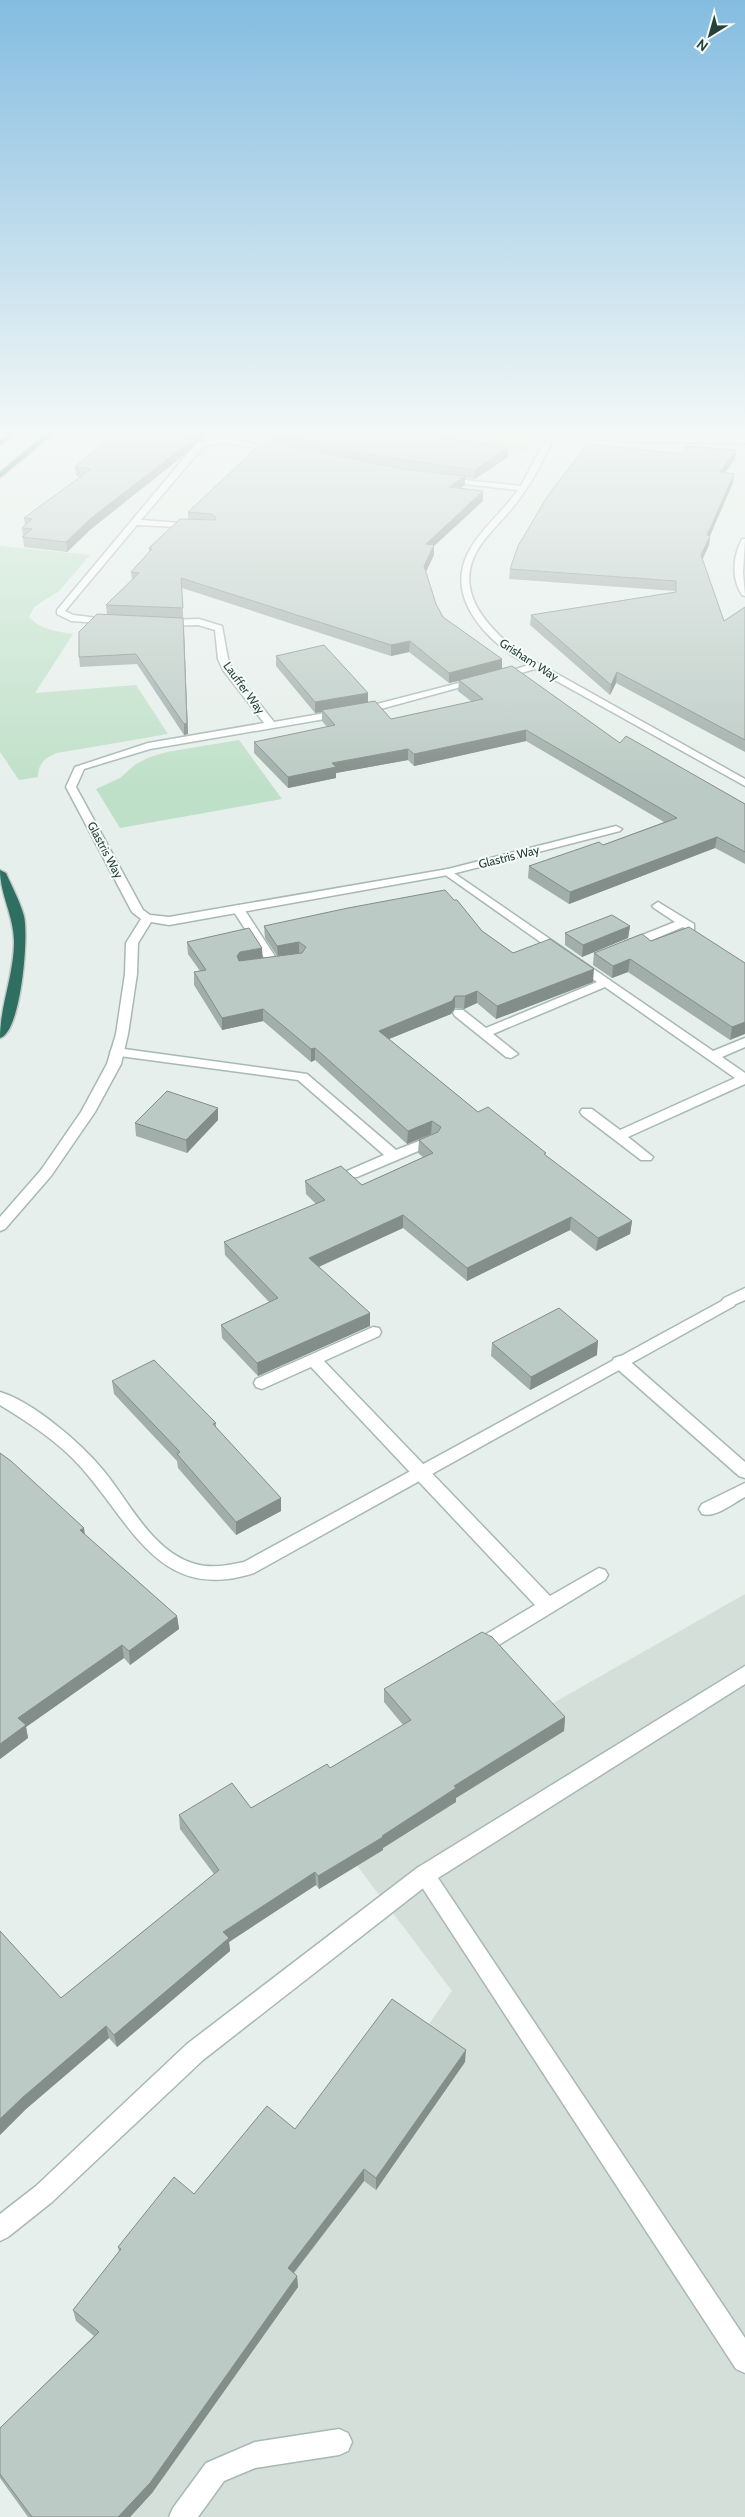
<svg xmlns="http://www.w3.org/2000/svg" width="745" height="2517" viewBox="0 0 745 2517" font-family="Cabin,sans-serif">
	<style>
		.built { fill: #d4dfda }
		.green { fill: #bfe0c8 }
		.lines { fill: none; stroke-linecap: round; stroke-linejoin: round }
		.lane-casing { stroke: #a8b8b2; stroke-width: 3 }
		.street-casing { stroke: #a8b8b2; stroke-width: 3 }
		.secondary-casing { stroke: #a4bbb3; stroke-width: 3 }
		.highway-casing { stroke: #c2cac8; stroke-width: 3 }
		.lane { fill: #fff; fill-rule: evenodd }
		.street { fill: #fff; fill-rule: evenodd }
		.secondary { fill: #fff; fill-rule: evenodd }
		.highway { fill: #2f6f62; fill-rule: evenodd }
		.wall { fill: #a1aea9 }
		.shaded-wall { fill: #838d89 }
		.building { fill: #bbcac4; stroke: #838d89 }
		.labels { text-anchor: middle; stroke-width: 4; stroke-linejoin: round; paint-order: stroke }
		.far-street-label { font-size: 12px; fill: #24423a; stroke: #f7fbf9 }
	</style>
	<rect width="100%" height="100%" fill="#e6efeb"/>
	<polygon class="built" points="745,1594 745,2517 87,2517 452,1991 330,1830"/>
	<g class="green">
		<path d="M417 435C441 435 511 431 529 445L527 451Z"/>
		<path d="M0 546 90 555 59 591 34 607 29 617C41 630 56 631 73 634L35 693 136 685 168 734 57 753C45 758 38 763 38 777L19 780 0 752Z"/>
		<polygon points="239,740 282,799 120,828 96,789 120,778 136,764 150,757 167,752"/>
	</g>
	<g class="lines">
		<g class="lane-casing">
			<g id="lane">
				<polygon points="448,869 713,1051 745,1038 745,1047 722,1057 745,1073 745,1084 628,1137 653,1157 651,1160 641,1160 582,1115 580,1112 582,1109 592,1109 620,1130 735,1078 605,987 493,1034 518,1054 511,1058 506,1057 455,1016 453,1013 455,1010 463,1010 486,1028 597,982 444,874 444,870"/>
				<polygon points="658,902 694,924 694,930 690,931 683,927 633,948 625,948 623,945 625,942 675,922 654,908 652,906"/>
				<polygon points="238,905 244,909 280,964 278,967 270,967 268,964 232,909"/>
				<polygon points="117,1048 307,1074 396,1150 432,1136 439,1140 437,1143 357,1177 347,1177 345,1174 347,1171 384,1155 298,1080 112,1055 110,1052"/>
				<polygon points="745,1288 745,1300 729,1307 724,1306 721,1302 724,1298"/>
				<polygon points="373,1327 379,1328 381,1332 379,1336 324,1361 550,1596 599,1568 605,1570 608,1575 605,1580 497,1646 490,1649 483,1646 481,1641 483,1636 535,1605 311,1367 262,1389 256,1387 254,1383 256,1379"/>
				<polygon points="620,1356 626,1358 745,1462 745,1478 739,1476 614,1366 612,1362 614,1358"/>
				<path d="M745 1483V1497C733 1503 716 1518 702 1514L699 1509 702 1504Z"/>
				<polygon points="745,1666 745,1684 438,1878 745,2338 745,2373 736,2369 414,1875 417,1868"/>
				<polygon points="339,2429 348,2433 352,2442 348,2451 339,2455 255,2468 224,2481 198,2517 169,2517 173,2508 206,2463 255,2442"/>
			</g>
		</g>
		<g class="street-casing">
			<g id="street">
				<path d="M548 435H555C544 458 533 482 517 502 506 517 491 530 480 546 451 590 486 625 518 652L745 779V786L535 669 500 679 495 676 528 665C490 644 444 600 468 553 480 529 503 512 518 490L445 482 441 480 445 478 521 486Z"/>
				<polygon points="224,439 282,449 278,451 224,443 204,446 141,520 195,524 198,524 198,528 137,525 65,611 73,615 114,620 114,624 71,621 57,614 57,610 189,452 199,442"/>
				<path d="M742 539H745L743 573 745 596 742 595C731 577 733 557 742 539Z"/>
				<polygon points="199,619 222,626 228,659 232,669 274,722 377,704 478,678 483,681 377,710 150,749 84,769 76,787 143,910 150,915 169,917 448,869 616,826 622,829 620,831 448,875 169,925 151,922 138,943 137,974 128,1034 121,1064 95,1112 51,1176 5,1229 0,1231 0,1217 41,1170 81,1112 107,1064 116,1034 125,974 126,943 141,919 132,912 66,787 75,767 148,743 264,723 223,670 218,659 215,630 198,625 164,626 159,623 164,620"/>
				<path d="M729 1297 734 1298 737 1302 734 1306 254 1573C158 1604 132 1523 79 1465 57 1441 28 1422 0 1405V1392C33 1402 81 1443 103 1470 129 1501 152 1552 195 1564 212 1569 228 1565 244 1562Z"/>
				<polygon points="424,1866 431,1868 434,1875 431,1882 203,2060 52,2202 8,2237 0,2241 0,2214 36,2186 187,2044 417,1868"/>
			</g>
		</g>
		<g class="secondary-casing">
			<polygon id="secondary" points="551,435 745,439 745,443 636,442"/>
		</g>
		<g class="highway-casing">
			<g id="highway">
				<polygon points="6,435 15,435 0,445 0,440"/>
				<polygon points="44,435 52,435 0,478 0,472"/>
				<path d="M0 870 6 873C12 887 20 901 24 916 29 936 21 1033 0 1038 0 1005 14 975 14 942 14 916 0 895 0 870Z"/>
			</g>
		</g>
		<use href="#lane" class="lane"/>
		<use href="#street" class="street"/>
		<use href="#secondary" class="secondary"/>
		<use href="#highway" class="highway"/>
	</g>
	<g class="wall">
		<polygon points="272,435 424,435 508,457 475,479 465,478 465,485 461,488 483,491 483,501 434,546 434,555 426,571 436,604 443,617 502,669 620,743 745,804 745,864 715,848 569,904 528,878 529,866 603,845 664,822 526,741 414,766 408,760 336,773 336,778 288,788 254,753 254,742 327,727 322,721 322,712 315,713 276,666 276,656 368,693 368,703 391,719 472,702 458,691 459,681 449,683 409,652 391,656 182,588 188,734 184,735 137,664 80,667 79,657 107,615 106,605 132,580 131,572 149,552 149,548 188,520 188,512 289,446 273,442"/>
		<polygon points="108,439 203,440 198,441 188,452 91,529 67,552 24,547 22,528 25,525 24,518 80,477 76,476 75,467"/>
		<polygon points="735,459 725,473 734,474 733,483 710,535 709,545 702,559 724,621 745,607 745,752 616,683 610,695 530,625 531,615 675,592 675,591 509,579 510,569"/>
		<polygon points="454,900 482,931 513,953 593,982 496,1019 477,1003 464,1009 455,1008 451,1014 389,1039 478,1112 546,1156 632,1221 630,1234 596,1251 570,1230 467,1281 403,1228 319,1267 370,1326 258,1376 222,1338 221,1325 269,1302 225,1255 224,1242 316,1204 306,1194 305,1181 362,1185 423,1157 418,1153 419,1140 432,1134 407,1144 315,1060 311,1062 263,1021 222,1030 194,985 194,972 200,971 188,954 187,942 263,958 277,956 265,938 264,926"/>
		<polygon points="630,926 628,938 582,957 565,945 565,933"/>
		<polygon points="651,941 745,963 730,1040 628,972 612,978 593,965 594,953"/>
		<polygon points="218,1108 218,1120 187,1153 136,1136 135,1123"/>
		<polygon points="492,1343 597,1355 530,1390 491,1356"/>
		<polygon points="112,1381 216,1423 216,1427 281,1511 236,1535 178,1468 177,1461 114,1394"/>
		<polygon points="0,1453 85,1535 177,1616 179,1629 130,1665 124,1658 26,1727 28,1738 0,1759"/>
		<polygon points="384,1689 565,1717 564,1731 456,1798 456,1802 383,1848 383,1850 319,1889 316,1885 229,1942 230,1951 117,2047 109,2038 26,2109 0,2135 0,1931 61,1998 214,1874 180,1829 179,1815 251,1808 330,1768 403,1725 384,1702"/>
		<polygon points="465,2062 376,2190 364,2181 294,2273 297,2276 298,2287 152,2493 130,2517 28,2517 0,2478 0,2428 94,2336 76,2321 73,2310 119,2252 118,2247 194,2194 295,2129"/>
	</g>
	<g class="shaded-wall">
		<polygon points="194,435 208,435 203,440 198,441 188,452 91,529 67,552 66,542 90,519"/>
		<polygon points="508,448 508,457 475,479 475,470"/>
		<polygon points="736,450 735,459 719,481 720,472"/>
		<polygon points="734,474 733,483 706,545 707,535"/>
		<polygon points="465,476 465,485 449,496 449,487"/>
		<polygon points="483,491 483,501 434,546 434,555 424,576 426,544"/>
		<polygon points="710,536 709,545 700,565 701,555"/>
		<polygon points="184,628 188,734 184,735"/>
		<polygon points="410,641 409,652 391,656 391,645"/>
		<polygon points="502,659 502,670 449,683 449,673"/>
		<polygon points="617,672 616,683 610,695 611,685"/>
		<polygon points="368,693 368,704 322,710 322,712 315,713 315,702"/>
		<polygon points="526,730 526,741 414,766 414,754"/>
		<polygon points="408,749 408,760 336,773 336,778 288,788 288,777 332,763"/>
		<polygon points="717,837 715,848 569,904 570,892"/>
		<polygon points="630,926 628,938 582,957 583,945"/>
		<polygon points="299,942 299,954 278,958 277,946"/>
		<polygon points="262,948 263,961 237,968 237,956 240,952"/>
		<polygon points="630,959 628,972 612,978 613,966"/>
		<polygon points="594,969 593,982 496,1019 497,1006"/>
		<polygon points="477,991 477,1003 464,1009 465,996"/>
		<polygon points="455,996 455,1008 451,1014 379,1043 379,1031"/>
		<polygon points="263,1009 263,1021 222,1030 222,1018"/>
		<polygon points="745,1022 745,1034 730,1040 732,1027"/>
		<polygon points="315,1048 315,1060 311,1062 311,1049"/>
		<polygon points="218,1108 218,1120 187,1153 186,1140"/>
		<polygon points="432,1121 431,1134 407,1144 408,1131"/>
		<polygon points="403,1215 403,1228 309,1271 309,1258"/>
		<polygon points="571,1217 570,1230 467,1281 467,1268"/>
		<polygon points="632,1221 630,1234 596,1251 598,1238"/>
		<polygon points="370,1313 370,1326 258,1376 257,1363"/>
		<polygon points="598,1341 597,1355 530,1390 531,1377"/>
		<polygon points="281,1498 281,1511 236,1535 236,1522"/>
		<polygon points="84,1528 86,1542 80,1530"/>
		<polygon points="177,1616 179,1629 130,1665 129,1651"/>
		<polygon points="122,1645 124,1658 26,1727 28,1738 0,1759 0,1744 18,1718"/>
		<polygon points="565,1717 564,1731 456,1798 456,1802 383,1848 383,1850 319,1889 318,1876 382,1836 454,1786"/>
		<polygon points="315,1872 316,1885 229,1942 230,1951 117,2047 114,2035 223,1932"/>
		<polygon points="106,2026 109,2038 26,2109 0,2135 0,2119 23,2097"/>
		<polygon points="466,2050 465,2062 376,2190 376,2178"/>
		<polygon points="364,2169 364,2181 288,2280 288,2268"/>
		<polygon points="297,2276 298,2287 152,2493 130,2517 118,2517"/>
	</g>
	<g class="building">
		<polygon points="114,435 194,435 188,443 90,519 66,542 22,537 32,529 22,528 32,519 24,518 91,469 75,467 108,439"/>
		<polygon points="284,435 424,435 508,448 475,470 365,454"/>
		<polygon points="264,441 403,469 465,476 449,487 483,491 426,544 434,545 424,566 436,604 443,617 502,659 449,673 410,641 391,645 181,578 183,608 106,605 139,573 131,572 152,549 149,548 180,519 215,520 216,517 211,514 188,512"/>
		<polygon points="587,444 684,454 686,446 736,450 720,472 734,474 707,535 710,536 701,555 724,621 745,607 745,740 617,672 611,685 531,615 676,592 676,581 510,569 518,546 547,497"/>
		<polygon points="97,614 183,618 187,723 184,724 136,654 79,657 79,632"/>
		<polygon points="324,645 368,693 315,702 276,656"/>
		<polygon points="512,666 620,743 626,736 745,804 745,852 717,837 570,892 529,866 599,842 603,845 677,818 526,730 414,754 408,749 332,763 336,767 288,777 254,742 335,725 322,710 375,701 391,719 483,699 459,680"/>
		<polygon points="445,890 454,900 457,900 482,931 513,953 550,939 594,969 497,1006 477,991 465,996 455,996 452,1001 379,1031 478,1112 488,1107 546,1153 544,1154 632,1221 598,1238 571,1217 467,1268 403,1215 309,1258 370,1313 257,1363 221,1325 278,1298 224,1242 325,1200 305,1181 341,1166 362,1185 433,1153 419,1140 438,1132 441,1127 432,1121 408,1131 315,1048 311,1049 263,1009 222,1018 194,972 206,970 187,942 249,928 262,948 240,952 237,956 239,961 302,953 306,947 299,942 277,946 264,926 348,908"/>
		<polygon points="612,915 630,926 583,945 565,933"/>
		<polygon points="689,927 745,963 745,1022 732,1027 630,959 613,966 594,953 642,934 651,941"/>
		<polygon points="167,1091 218,1108 186,1140 135,1123"/>
		<polygon points="559,1308 598,1341 531,1377 492,1343"/>
		<polygon points="154,1360 216,1423 213,1424 281,1498 236,1522 177,1454 180,1452 112,1381"/>
		<polygon points="0,1453 11,1461 84,1528 80,1530 177,1616 129,1651 122,1645 18,1718 26,1725 0,1744"/>
		<polygon points="482,1632 492,1637 565,1717 454,1786 456,1788 382,1836 383,1837 318,1876 315,1872 223,1932 229,1938 114,2035 106,2026 23,2097 0,2119 0,1931 61,1998 219,1870 179,1815 232,1783 251,1808 327,1764 330,1768 411,1720 384,1689"/>
		<polygon points="392,1999 466,2050 376,2178 364,2169 288,2268 297,2276 150,2483 118,2517 32,2517 0,2474 0,2428 99,2332 73,2310 121,2249 118,2247 174,2177 194,2194 267,2106 295,2129"/>
	</g>
	<linearGradient id="sky" x2="0" y2="1"><stop stop-color="#84bce0"/><stop offset="0.55" stop-color="#f4f8f6"/><stop offset="1" stop-color="#f4f8f6" stop-opacity="0"/></linearGradient>
	<rect width="745" height="788" fill="url(#sky)"/>
	<g class="labels">
		<g class="far-street-label">
			<text transform="translate(529 660) rotate(33)" y="4">Grisham Way</text>
			<text transform="translate(244 688) rotate(54)" y="4">Lauffer Way</text>
			<text transform="translate(105 850) rotate(62)" y="4">Glastris Way</text>
			<text transform="translate(509 857) rotate(-14)" y="4">Glastris Way</text>
		</g>
	</g>
	<g transform="translate(710 35) rotate(217)" stroke="#f7fbf9" stroke-width="4" paint-order="stroke">
	<path d="M0-4L9 19L0 12L-9 19Z" fill="#24423a"/>
	<text y="-8" font-size="14" font-weight="bold" text-anchor="middle" fill="#24423a">N</text>
	</g>
</svg>
